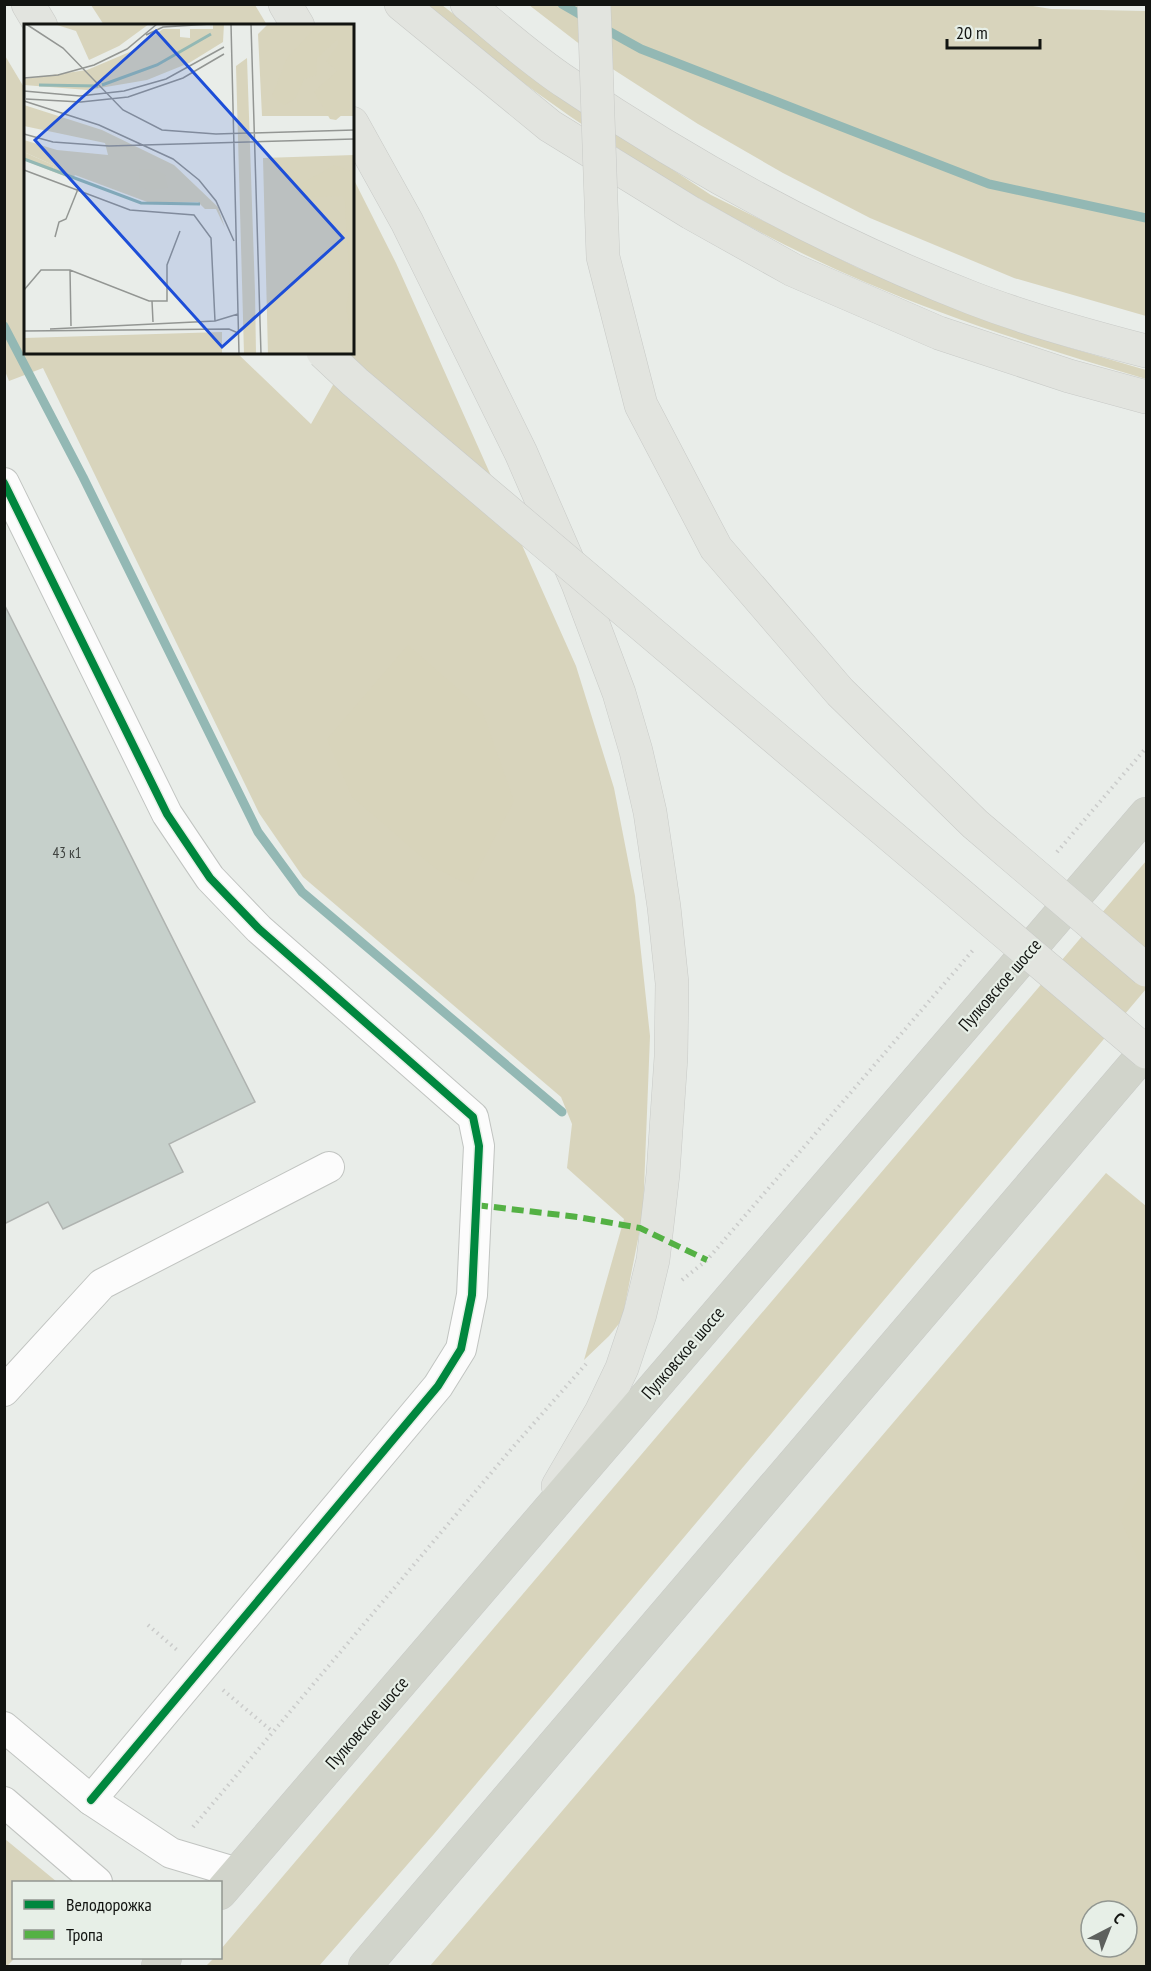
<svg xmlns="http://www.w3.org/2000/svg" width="1151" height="1971" viewBox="0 0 1151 1971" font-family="'PT Sans Narrow',sans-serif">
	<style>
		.green { fill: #d8d4bc; fill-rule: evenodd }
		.forest { fill: #d8d4bb }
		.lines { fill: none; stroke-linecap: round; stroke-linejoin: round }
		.stream { stroke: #93b8b4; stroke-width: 9 }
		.building { fill: #c6d0cb; stroke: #afb3b0; stroke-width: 1.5 }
		.minor-casing { stroke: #c1c4c1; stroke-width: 32 }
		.major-casing { stroke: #c8cac7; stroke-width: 34 }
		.highway-casing { stroke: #c8cac7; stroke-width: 34 }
		.path { stroke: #cacbca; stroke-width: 4; stroke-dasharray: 1.5 4.5; stroke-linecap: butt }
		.minor { stroke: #fcfcfc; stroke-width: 30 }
		.major { stroke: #e2e4df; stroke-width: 33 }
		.highway { stroke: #d1d4cb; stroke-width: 33 }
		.major-bridge-casing { stroke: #c8cac7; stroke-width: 34; stroke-linecap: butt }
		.major-bridge { stroke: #e2e4df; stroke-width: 33 }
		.quiet { stroke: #54b144; stroke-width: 6; stroke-dasharray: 12 6; stroke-linecap: butt }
		.cycleway-casing { stroke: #e7efe7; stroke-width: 11 }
		.cycleway { stroke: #00873e; stroke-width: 8 }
		.labels { text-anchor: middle; stroke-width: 4.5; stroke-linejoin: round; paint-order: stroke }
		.number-label { font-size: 15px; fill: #3f4340 }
		.street-label { font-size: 18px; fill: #121411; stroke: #e7efe7 }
		.inset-river { fill: none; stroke: #93b8b4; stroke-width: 3 }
		.inset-road { fill: none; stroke: #939693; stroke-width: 1.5 }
		.view { fill: #1d4ed8; fill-opacity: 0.15; stroke: #1d4ed8; stroke-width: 3 }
		.inset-edge { fill: none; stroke: #121411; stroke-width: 3 }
	</style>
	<rect width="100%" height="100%" fill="#e9ede9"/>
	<g class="green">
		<polygon points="1021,4 1051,9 1146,11 1146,316 1014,278 870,218 783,173 698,124 608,66 529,5"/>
		<polygon points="91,5 255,5 267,25 104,25"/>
		<path d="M422 5H442L544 85 711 195 858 268 942 302 1067 347 1146 370V379C1052 351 958 322 867 283 706 214 558 115 422 5Z"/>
		<polygon points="4,54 25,89 26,352 237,353 311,424 355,346 352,343 353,178 396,263 576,666 614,788 635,896 650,1036 643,1214 622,1320 609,1336 584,1360 624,1219 567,1168 572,1124 561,1097 303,877 259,813 43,368 9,381 5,371"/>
		<polygon points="1146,861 1146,989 434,1834 319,1966 206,1966 214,1958 220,1958 221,1949"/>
		<path d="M1106 1173 1146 1206V1966H430ZM1091 1911H1127V1947H1091Z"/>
		<polygon points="5,1839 57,1882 14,1882 15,1958 7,1966 4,1966"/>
	</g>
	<g class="forest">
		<polygon points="408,645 482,710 514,801 470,885 435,868 352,797 327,739"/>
		<polygon points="1146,1476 1146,1573 1144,1572 1119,1516 1139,1477"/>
	</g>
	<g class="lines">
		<g class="stream">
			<polyline points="562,4 588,19"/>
			<polyline points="603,28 641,49 989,184 1146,218"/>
			<polyline points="4,326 83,477 258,832 302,892 562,1112"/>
		</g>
	</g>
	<polygon class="building" points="4,604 255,1102 169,1144 183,1172 63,1229 48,1202 4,1224"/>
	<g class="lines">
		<g class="minor-casing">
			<g id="minor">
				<polyline points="4,483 167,814 210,878 259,929 473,1117 479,1146 472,1295 461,1349 438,1386 91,1800"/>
				<polyline points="4,1391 102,1284 329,1167"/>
				<polyline points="4,1727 91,1800 171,1853 238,1873"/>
				<polyline points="4,1802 97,1882"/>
			</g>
		</g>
		<g class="major-casing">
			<g id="major">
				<polyline points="28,4 41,26"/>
				<polyline points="285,4 298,26"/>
				<polyline points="401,4 550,126 691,213 793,270 939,333 1069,376 1146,397"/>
				<path d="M467 4C500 31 532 60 567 83 694 169 830 243 972 298 1029 320 1088 336 1146 351"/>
				<polyline points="352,123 407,222 521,453 578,584 619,693 636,751 650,812 664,907 672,983 671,1057 663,1174 653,1260 640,1314 622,1368 601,1412 558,1486"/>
			</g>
		</g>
		<g class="highway-casing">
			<g id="highway">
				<polyline points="220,1893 1146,814"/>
				<polyline points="158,1966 165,1958"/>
				<polyline points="365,1966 1146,1051"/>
			</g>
		</g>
		<g class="path">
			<polyline points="1057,852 1146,748"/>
			<polyline points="682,1280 707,1260 974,949"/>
			<polyline points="148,1625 177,1650"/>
			<polyline points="223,1690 273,1732"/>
			<polyline points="193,1827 513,1447 586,1364"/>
		</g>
		<use href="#minor" class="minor"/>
		<use href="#major" class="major"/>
		<use href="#highway" class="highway"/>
		<g class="major-bridge-casing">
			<g id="major-bridge">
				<polyline points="594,4 603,257 641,405 716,548 840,692 975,824 1146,970"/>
				<polyline points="323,352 355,382 1146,1052"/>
			</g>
		</g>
		<use href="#major-bridge" class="major-bridge"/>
		<polyline class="quiet" points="476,1205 578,1217 640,1228 707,1260"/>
		<g class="cycleway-casing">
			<polyline id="cycleway" points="4,483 167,814 210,878 259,929 473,1117 479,1146 472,1295 461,1349 438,1386 91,1800"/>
		</g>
		<use href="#cycleway" class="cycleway"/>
	</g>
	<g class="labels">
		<g class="number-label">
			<text x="67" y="858">43 к1</text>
		</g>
		<g class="street-label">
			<text transform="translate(1000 985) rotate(-49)" y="6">Пулковское шоссе</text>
			<text transform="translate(683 1353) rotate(-49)" y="6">Пулковское шоссе</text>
			<text transform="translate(367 1723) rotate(-49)" y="6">Пулковское шоссе</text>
		</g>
	</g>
	<g transform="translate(24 24)">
		<rect width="330" height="330" fill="#e9ede9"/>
		<path d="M30 0H125L95 22 65 36 52 7ZM189 0H200L199 18 165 39 123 56 64 66 0 61V55L63 46 108 27 139 5H156V13L166 14V5H189ZM244 0H330V92H238L234 10ZM223 34 231 268 232 330H220L212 42ZM0 81 78 106 150 141 194 183 201 204 192 185H181L174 178 126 179 51 151 48 155 30 148 29 141 0 128V116L33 126 84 131 81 119 0 102ZM330 131V330H244L239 134ZM198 308V330H0V314Z" fill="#d8d4bc"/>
		<path d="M295 0H330V66L326 68 325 85 312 96 306 95 290 68 313 47 302 37 314 21V15L293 34 292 51 280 55 271 75 260 81 248 72 263 34ZM0 128 29 141 30 148 0 136ZM311 141 330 148V299L325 300 322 283 326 264 321 178 318 172 280 173 273 169 271 163ZM115 145H129L141 151 144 164 124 166 116 163Z" fill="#d8d4bb"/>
		<path class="inset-river" d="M15 61 74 62M78 61 133 41 187 10M0 135 117 179 176 180"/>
		<path class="inset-road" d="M2 0 39 24 99 86 138 106 192 110 330 106M207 0 215 330M227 0 237 330M122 11 139 3 187 0M0 54 34 51 70 41 103 25 133 0M0 67 56 72 100 67 142 55 200 23M2 75 57 78 104 73 159 54 200 30M0 77 75 101 149 135 175 156 192 177 210 217M0 110 29 118 85 122 330 115M0 146 106 186 170 191 187 214 191 297M31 213 35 198 42 195 54 165M46 246 47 302M0 266 17 246H46L125 277H143V241L156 207M128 277 129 298M26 305 191 297 214 290M0 307 205 305 214 309"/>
		<path class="view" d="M132 7 319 214 198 323 11 116Z"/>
		<rect width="330" height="330" class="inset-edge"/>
	</g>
	<rect width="1151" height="1971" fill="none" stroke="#121411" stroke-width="12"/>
	<rect x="12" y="1881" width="210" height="78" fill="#e7efe7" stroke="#929791" stroke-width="1.5"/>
	<rect x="24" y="1900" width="30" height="9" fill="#00873e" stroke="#929791" stroke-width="1.5"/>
	<text x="66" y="1911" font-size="18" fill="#121411">Велодорожка</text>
	<rect x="24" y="1930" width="30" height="9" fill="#54b144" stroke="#929791" stroke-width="1.5"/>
	<text x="66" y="1941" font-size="18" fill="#121411">Тропа</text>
	<g transform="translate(1109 1929) rotate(42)"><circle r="28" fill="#e7efe7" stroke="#929791" stroke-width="1.5"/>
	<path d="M0-4.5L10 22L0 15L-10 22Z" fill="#5d605d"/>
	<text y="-9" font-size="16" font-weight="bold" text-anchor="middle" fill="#121411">С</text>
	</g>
	<path d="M947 39v9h93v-9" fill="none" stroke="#121411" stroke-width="3"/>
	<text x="956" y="39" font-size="18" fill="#121411" stroke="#e7efe7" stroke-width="4.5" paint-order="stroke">20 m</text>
</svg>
